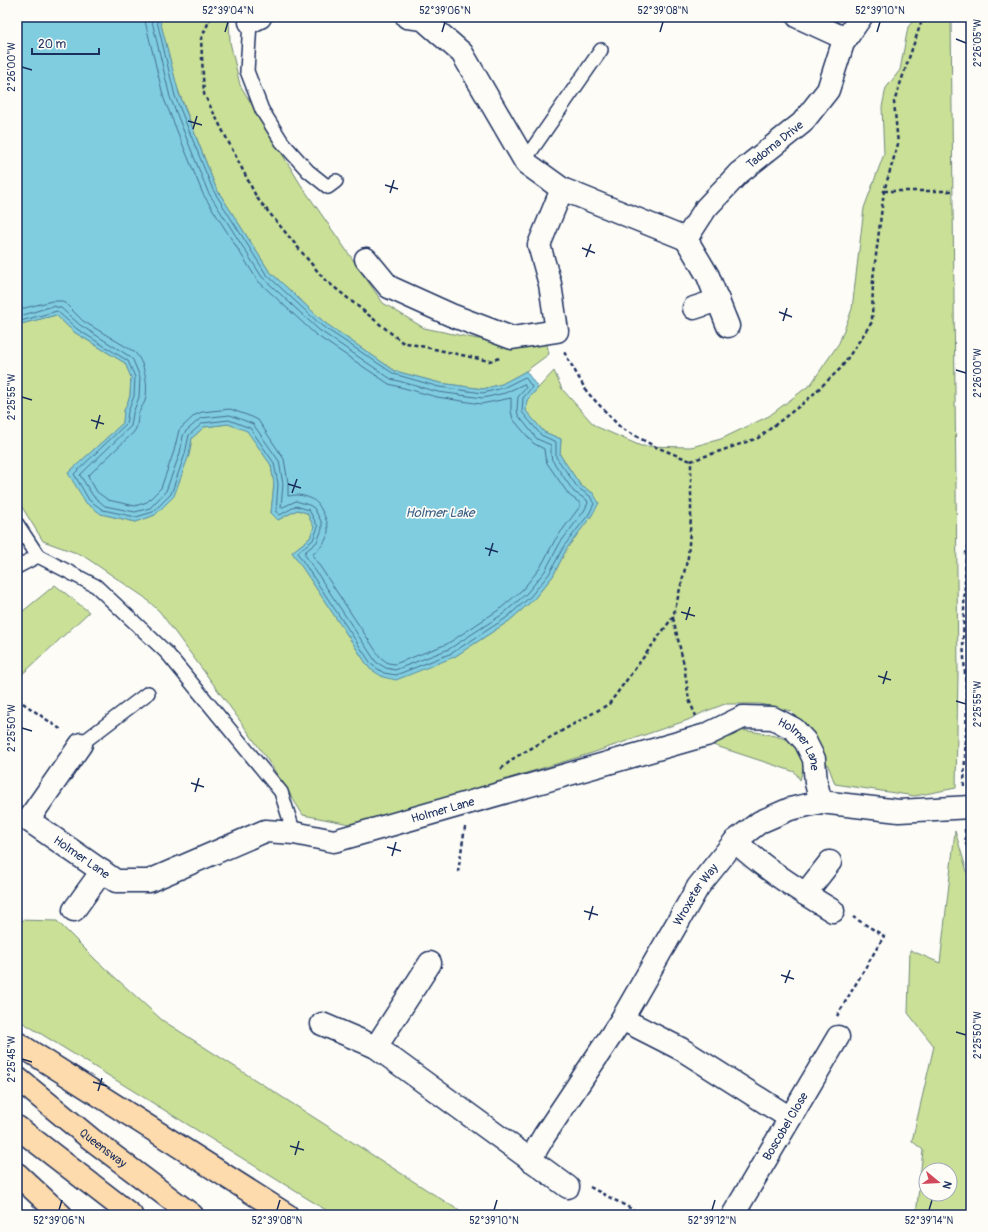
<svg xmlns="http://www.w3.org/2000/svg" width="988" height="1232" viewBox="0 0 988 1232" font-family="Pangolin,sans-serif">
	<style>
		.green { fill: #c9e096; stroke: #72887a; fill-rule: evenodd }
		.water { fill: #80cddf; stroke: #588eab }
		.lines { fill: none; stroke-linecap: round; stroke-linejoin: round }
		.shore { stroke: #436e92; stroke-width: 1 }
		.service-casing { stroke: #1b2f5e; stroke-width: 16 }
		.minor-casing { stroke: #1b2f5e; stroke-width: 25 }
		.trunk-casing { stroke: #1b2f5e; stroke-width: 25 }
		.path { stroke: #1b2f5e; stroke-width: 2.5; stroke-dasharray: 4 3; stroke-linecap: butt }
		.service { stroke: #fdfcf7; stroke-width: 13 }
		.minor { stroke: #fdfcf7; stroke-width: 22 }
		.trunk { stroke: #fedbac; stroke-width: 22 }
		.ticks { fill: none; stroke: #1b2f5e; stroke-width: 1.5 }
		.labels { text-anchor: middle; stroke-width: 3.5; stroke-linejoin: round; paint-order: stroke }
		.street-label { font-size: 12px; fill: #1b2f5e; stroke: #fdfcf7 }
		.water-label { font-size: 13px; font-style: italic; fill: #395e85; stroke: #fdfcf7 }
		.neatline { fill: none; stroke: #1b2f5e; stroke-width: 1.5 }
		.ticks-label { font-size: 10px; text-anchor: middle; fill: #1b2f5e }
	</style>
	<rect width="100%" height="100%" fill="#fdfcf7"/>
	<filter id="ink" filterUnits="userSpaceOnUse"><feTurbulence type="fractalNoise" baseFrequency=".025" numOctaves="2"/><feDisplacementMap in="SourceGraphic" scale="8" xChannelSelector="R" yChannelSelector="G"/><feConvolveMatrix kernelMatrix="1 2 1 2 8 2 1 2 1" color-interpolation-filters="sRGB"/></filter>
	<g filter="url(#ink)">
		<g class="green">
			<polygon points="159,17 229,17 230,42 240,85 301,185 383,303 424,328 478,339 512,338 544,330 549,354 526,371 502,384 483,389 440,383 395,371 325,323 269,271 216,188 177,87"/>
			<path d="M916 17H951L958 673 956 788 915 796 835 784 829 768 812 733 791 711 760 704H725L704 712 688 720 589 754 355 825 303 815C260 744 209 679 160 612L144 597 82 555 43 541 17 499V325L56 315 74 332 125 363 131 377 130 396 124 411 123 423 68 473 101 514 136 522 155 515 189 455 192 438 204 427 228 424 247 430 271 465 274 484 271 513 278 520 297 510 307 513 314 527 310 538 292 552 370 669 454 657 509 621 533 600 553 576 567 548 592 515 593 493 581 486 560 455 561 439 544 432 526 411 527 400 554 371 562 389 595 426 641 446 691 447 721 439 769 416 811 384 839 343 852 309 864 208 884 154 882 107 886 88 900 70 908 27Z"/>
			<polygon points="55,585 89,612 27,670 17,678 17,616"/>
			<path d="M736 730C758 731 777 736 798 743L805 761 800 780 795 772 713 745Z"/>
			<path d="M955 831 971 885V1215H916L923 1150 912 1141 934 1046 908 1013 910 950 940 963ZM926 1170H950V1194H926Z"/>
			<polygon points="17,920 57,921 97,961 162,1020 466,1215 334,1215 17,1019"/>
		</g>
		<polygon class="water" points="17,17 159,17 179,94 216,188 269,271 325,323 395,371 440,383 483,389 502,384 526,371 538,388 527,400 526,411 544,432 561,439 560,455 581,486 593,493 599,503 592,515 567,548 553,576 533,600 509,621 454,657 396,680 383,677 370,669 292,552 310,538 314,527 307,513 297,510 278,520 271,513 274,484 271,465 247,431 228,424 204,427 192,438 189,455 174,496 155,515 136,522 101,514 86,503 68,473 123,423 124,411 130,396 131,377 125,363 74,332 56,315 17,325"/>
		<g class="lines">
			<g class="shore">
				<path d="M17 310 52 301H61L66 304 83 321 133 351C145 360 149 387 145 401 143 406 139 410 138 416 137 423 138 427 133 433L88 476 97 492 108 500 135 506 147 502 161 488 174 451 179 430 195 415 202 412 230 409 252 417 258 420 284 459 288 483V496C291 496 293 495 297 495 302 495 308 497 312 499 317 502 320 506 322 511 332 529 330 540 313 554V556L380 657 388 663 395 664 447 644 500 609 523 589 540 568 555 540 581 505 580 503 569 495 547 463 545 457 544 449 533 443 513 419 511 411V398L481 404 437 397 389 384 316 335 258 281 203 194 164 99 144 17"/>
				<polyline points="17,317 53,306 61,308 80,325 129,356 133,360 140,377 139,397 133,413 131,426 80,475 93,496 105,506 135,512 150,508 166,491 180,453 183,436 185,432 201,418 230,415 253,424 279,461 283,484 281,507 283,507 296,501 309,505 314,508 322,523 322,529 317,542 305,552 305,555 376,662 386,668 395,670 449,649 503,614 527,593 545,571 560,543 584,511 588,503 587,500 574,492 552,460 551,455 551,445 537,439 518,415 517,410 518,397 526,388 524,384 505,393 483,398 438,392 391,379 319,330 262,277 208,192 170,97 151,17"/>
				<polyline points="17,322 57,311 77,329 128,361 135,377 134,396 128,412 126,424 74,474 89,500 103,510 136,517 153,512 171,494 185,454 189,435 203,423 229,420 250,428 274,463 278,484 276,512 280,515 296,506 309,510 318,527 313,540 299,551 298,554 372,665 384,673 396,675 452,653 506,618 530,597 549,574 564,546 589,514 594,504 590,496 578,488 556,457 556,442 541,435 522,412 523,398 532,387 525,377 503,388 483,393 439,387 394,374 322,326 266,274 213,190 175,96 156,17"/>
			</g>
			<g class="service-casing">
				<g id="service">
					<polyline points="250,22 247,71 262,110 282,142 308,171 328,187 336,181"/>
					<polyline points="524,161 601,50"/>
					<polyline points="17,524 38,556"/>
					<polyline points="17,567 38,556 96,586 167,653 281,792 294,833"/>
					<polyline points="81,744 148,693"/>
				</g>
			</g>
			<g class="minor-casing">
				<g id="minor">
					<path id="s1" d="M407 17 423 19 462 53 526 163 562 189 686 239 706 208 739 173 802 123 828 90 843 43 861 17"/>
					<polyline points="798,17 846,39"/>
					<polyline points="250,22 260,17"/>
					<polyline points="686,239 708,276 728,326"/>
					<polyline points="366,259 389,287 451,315 512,338 557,331 550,284 539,245 562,189"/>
					<polyline points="694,308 718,300"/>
					<path id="s2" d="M81 744 28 820 116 881H149L265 831 294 833 334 841 706 735 743 717 773 718 794 729 805 741 814 759 816 783 821 802"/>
					<path d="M735 841C763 868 800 891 833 911"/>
					<polyline points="805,894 830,862"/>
					<polyline points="74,910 102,871"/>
					<polyline points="622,1019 681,1049 790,1118"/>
					<polyline points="322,1024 376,1047 568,1187"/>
					<polyline points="376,1047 430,963"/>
					<path id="s3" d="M530 1160 544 1136 622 1019 698 887 735 841 760 822 790 809 821 802 899 811 971 807"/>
					<path id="s4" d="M733 1215 838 1037"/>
				</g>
			</g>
			<g class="trunk-casing">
				<g id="trunk">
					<polyline points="17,1043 287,1215"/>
					<path id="s5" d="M17 1078 91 1139 192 1215"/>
					<polyline points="17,1127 131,1215"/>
					<polyline points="17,1174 61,1215"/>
				</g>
			</g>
			<g class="path">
				<polyline points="211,17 201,39 204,94 257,198 324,279 402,342 489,361 500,358"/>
				<polyline points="884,191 952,191"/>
				<polyline points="564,352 587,392 621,428 656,447 691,461"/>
				<polyline points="673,618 684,665 689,700 696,716"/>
				<polyline points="17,699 63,731"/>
				<polyline points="501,769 514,758 609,704 673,617 688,557 691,517 691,461 758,438 806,401 841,368 872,322 873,279 884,191 898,144 894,102 923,17"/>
				<polyline points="964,786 967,705 963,642 966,553 971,539"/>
				<polyline points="965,829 966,843 971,857"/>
				<polyline points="458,872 465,827"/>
				<polyline points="837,1016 884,936 853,917"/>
				<polyline points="590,1187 643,1215"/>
			</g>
			<use href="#service" class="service"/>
			<use href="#minor" class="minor"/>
			<use href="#trunk" class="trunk"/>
		</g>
	</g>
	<path class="ticks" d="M225 32 228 22M442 32 445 22M660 32 663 22M877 32 880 22M956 39 966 43M22 67 32 70M188 121 202 125M193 129 197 116M385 185 398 189M390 193 394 180M582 248 595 253M586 257 591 244M779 312 792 317M783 321 787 308M956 370 966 373M22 397 32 400M91 420 104 424M96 429 100 415M288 484 301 488M292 493 297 479M485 548 498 552M489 556 493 543M681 612 695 616M686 620 690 607M878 676 891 680M883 684 887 671M956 701 966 704M22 728 32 731M191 783 204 787M195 792 199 778M387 847 401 851M392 856 396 842M584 911 598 915M589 920 593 906M781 975 794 979M785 983 790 970M956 1032 966 1035M22 1059 32 1062M93 1082 107 1086M98 1091 102 1078M290 1146 304 1150M295 1155 299 1141M59 1210 62 1200M277 1210 280 1200M494 1210 497 1200M712 1210 715 1200M929 1210 932 1200"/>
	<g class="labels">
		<g class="street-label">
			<text dy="4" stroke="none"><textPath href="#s1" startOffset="504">Tadorna Drive</textPath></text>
			<text dy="4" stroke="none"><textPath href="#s2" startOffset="926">Holmer Lane</textPath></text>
			<text dy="4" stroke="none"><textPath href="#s2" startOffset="542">Holmer Lane</textPath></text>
			<text dy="4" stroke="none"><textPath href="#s2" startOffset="158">Holmer Lane</textPath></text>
			<text dy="4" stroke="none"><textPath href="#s3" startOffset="313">Wroxeter Way</textPath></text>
			<text dy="4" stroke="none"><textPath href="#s4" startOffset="103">Boscobel Close</textPath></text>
			<text dy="4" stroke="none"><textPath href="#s5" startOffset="111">Queensway</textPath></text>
		</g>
		<g class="water-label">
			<text x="440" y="517">Holmer Lake</text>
		</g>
	</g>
	<rect width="988" height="1232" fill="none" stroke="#fdfcf7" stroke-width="44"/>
	<g transform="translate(938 1182) rotate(108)"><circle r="19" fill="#fdfcf7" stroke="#a3aaba"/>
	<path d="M0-3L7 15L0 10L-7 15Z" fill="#d1495b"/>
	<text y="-6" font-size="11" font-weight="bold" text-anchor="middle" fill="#1b2f5e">N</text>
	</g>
	<path d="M32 48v6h67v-6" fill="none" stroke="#1b2f5e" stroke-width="2"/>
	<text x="38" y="48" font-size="12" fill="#1b2f5e" stroke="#fdfcf7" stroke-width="3" paint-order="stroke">20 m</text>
	<rect x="22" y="22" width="944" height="1188" class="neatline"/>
	<g class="ticks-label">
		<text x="228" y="14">52°39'04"N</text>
		<text x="445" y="14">52°39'06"N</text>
		<text x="663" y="14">52°39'08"N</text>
		<text x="880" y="14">52°39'10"N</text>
		<text transform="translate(977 43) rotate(-90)" y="4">2°26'05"W</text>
		<text transform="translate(11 67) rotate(-90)" y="4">2°26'00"W</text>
		<text transform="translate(977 373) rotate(-90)" y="4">2°26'00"W</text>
		<text transform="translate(11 397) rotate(-90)" y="4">2°25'55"W</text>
		<text transform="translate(977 704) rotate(-90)" y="4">2°25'55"W</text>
		<text transform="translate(11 728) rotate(-90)" y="4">2°25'50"W</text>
		<text transform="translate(977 1035) rotate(-90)" y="4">2°25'50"W</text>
		<text transform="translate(11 1059) rotate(-90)" y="4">2°25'45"W</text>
		<text x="59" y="1224">52°39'06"N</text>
		<text x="277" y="1224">52°39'08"N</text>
		<text x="494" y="1224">52°39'10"N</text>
		<text x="712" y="1224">52°39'12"N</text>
		<text x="929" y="1224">52°39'14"N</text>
	</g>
</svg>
